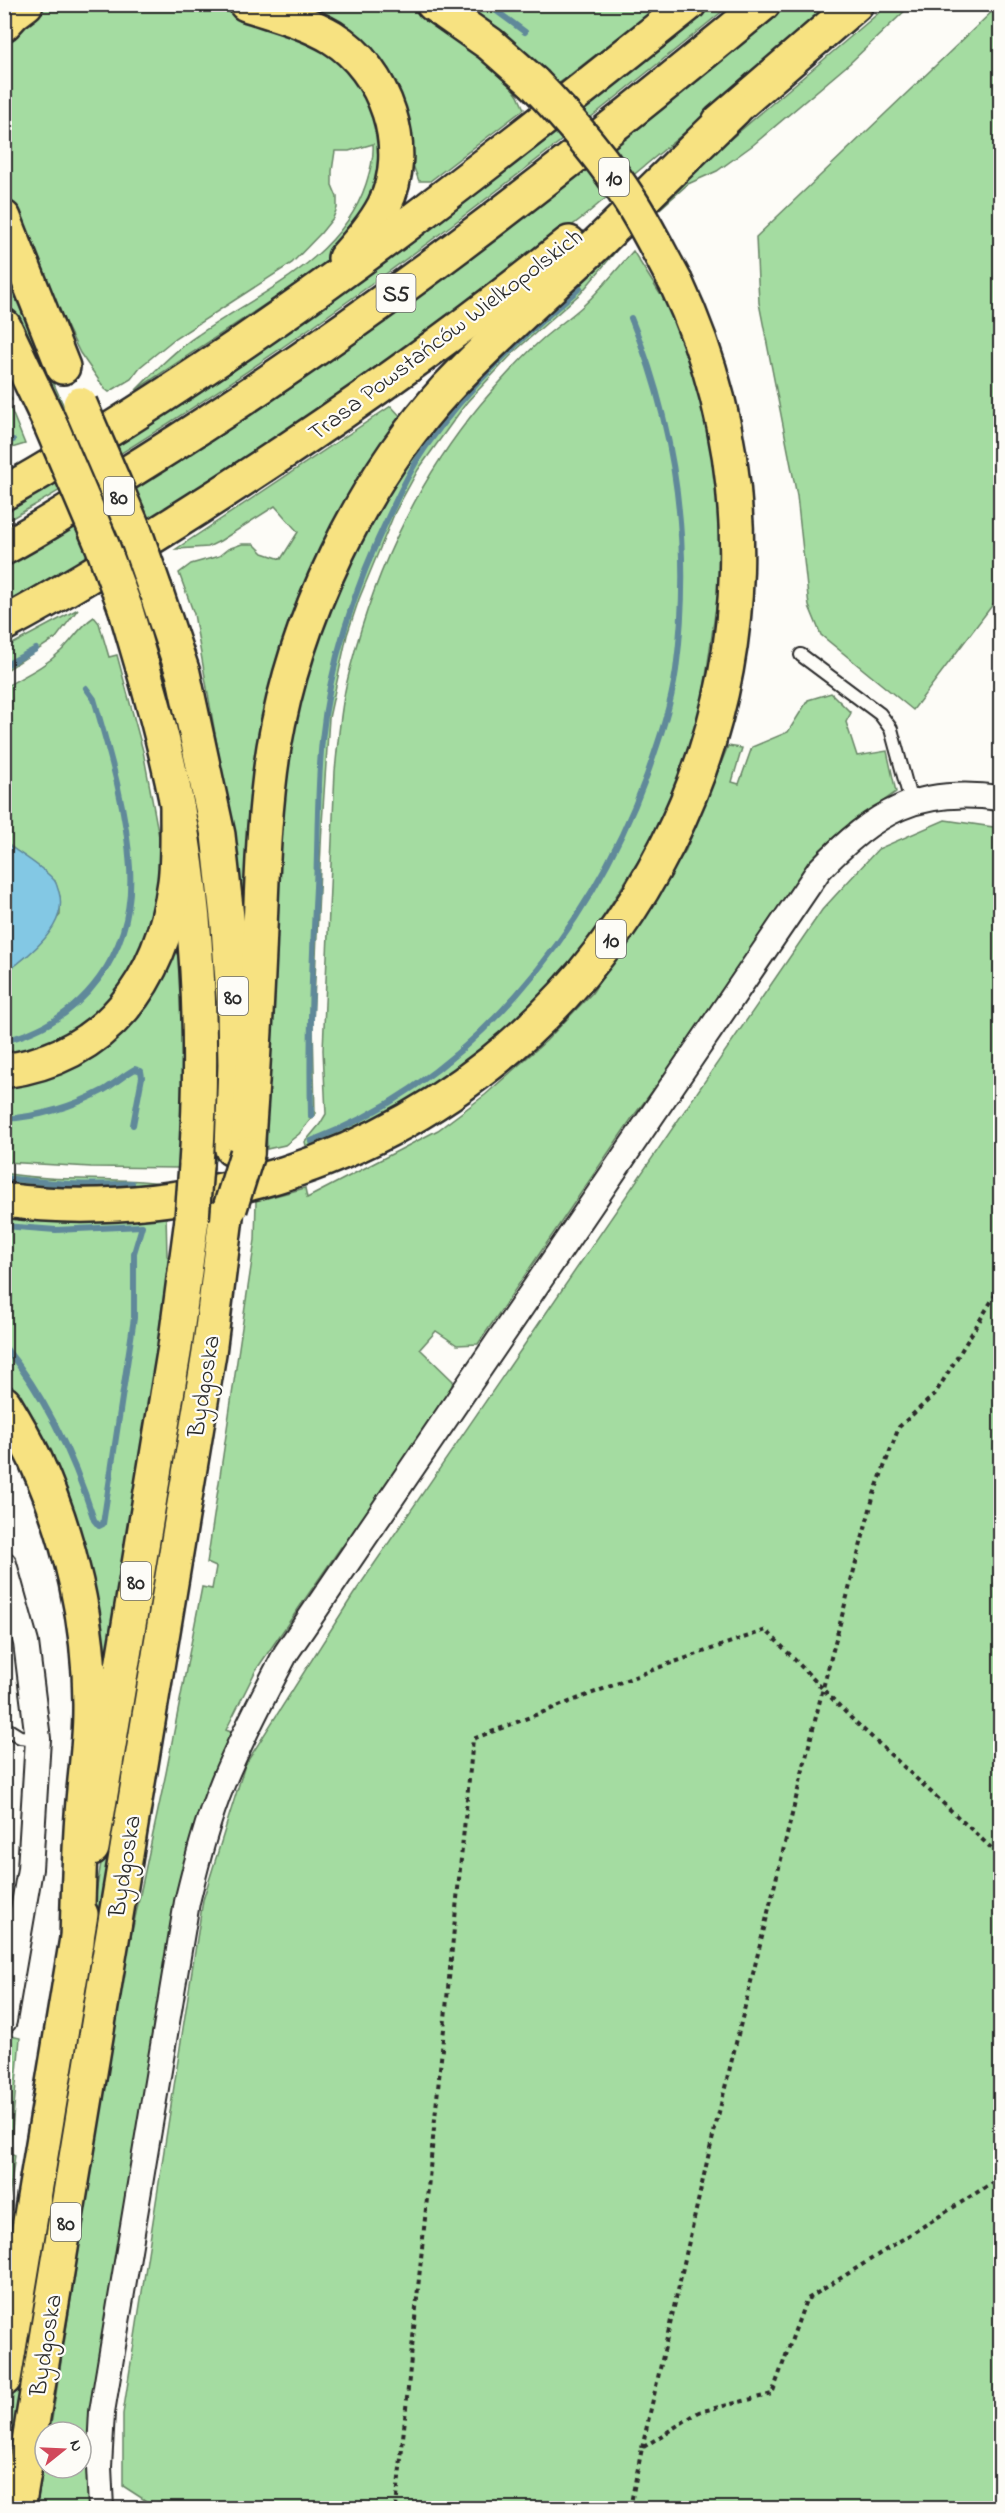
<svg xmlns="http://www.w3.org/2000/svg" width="1005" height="2513" viewBox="0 0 1005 2513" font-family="'Indie Flower',sans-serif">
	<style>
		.green { fill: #a4dca1; stroke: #688466; stroke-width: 1.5 }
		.water { fill: #83c8e4; stroke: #60899a; stroke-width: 1.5 }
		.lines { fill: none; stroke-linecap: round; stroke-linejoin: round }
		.stream { stroke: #60899a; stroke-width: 6 }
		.lane-casing { stroke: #2b2b2b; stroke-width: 16 }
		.street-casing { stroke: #2b2b2b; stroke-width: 28 }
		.primary-casing { stroke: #2b2b2b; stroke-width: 38 }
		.highway-casing { stroke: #2b2b2b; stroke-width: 38 }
		.path { stroke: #2b2b2b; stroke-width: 4; stroke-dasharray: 4.5 4.5; stroke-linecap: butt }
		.lane { stroke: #fdfcf7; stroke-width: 12 }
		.street { stroke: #fdfcf7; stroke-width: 24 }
		.primary { stroke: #f7e281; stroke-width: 33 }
		.highway { stroke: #f7e281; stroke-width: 33 }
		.primary-bridge-casing { stroke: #2b2b2b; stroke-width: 38; stroke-linecap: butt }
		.highway-bridge-casing { stroke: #2b2b2b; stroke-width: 38; stroke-linecap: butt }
		.primary-bridge { stroke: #f7e281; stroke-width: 33 }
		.highway-bridge { stroke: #f7e281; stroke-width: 33 }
		.labels { text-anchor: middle; stroke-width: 4.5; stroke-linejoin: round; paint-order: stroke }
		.shield { fill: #fdfcf7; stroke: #6a6a68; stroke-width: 1.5 }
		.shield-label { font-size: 22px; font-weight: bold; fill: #2b2b2b }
		.street-label { font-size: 24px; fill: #2b2b2b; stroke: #fdfcf7 }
	</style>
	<rect width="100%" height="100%" fill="#fdfcf7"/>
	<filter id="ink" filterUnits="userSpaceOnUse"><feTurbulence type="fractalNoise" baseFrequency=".0167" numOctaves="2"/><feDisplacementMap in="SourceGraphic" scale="12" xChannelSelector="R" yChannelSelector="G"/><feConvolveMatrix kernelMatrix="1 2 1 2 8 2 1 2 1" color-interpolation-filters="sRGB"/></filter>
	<g filter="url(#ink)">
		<g class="green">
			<path d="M43 5H210L265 22 338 54 378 110 382 180 345 245 314 272 136 390C156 370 175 350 198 335 259 293 341 260 366 184 370 171 374 158 373 144L349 151H335L332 171V185L337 197V208L333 218 321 233 292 263 173 340 140 367 131 379 109 392 105 389 80 353 5 199V40L17 25Z"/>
			<polygon points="300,5 408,5 436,21 497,68 518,96 524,109 430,181 419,181 411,160 400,104"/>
			<polygon points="463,5 660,5 558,84 522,50"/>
			<path d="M705 5H730C501 193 263 376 5 522V501Z"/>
			<polygon points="783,5 838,5 583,217 458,313 197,493 5,609 4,562 162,471 352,340 637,124"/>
			<polygon points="888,5 911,5 850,63 753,145 717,171 688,184 626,239 581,293 515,351 467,402 418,470 395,512 359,599 347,635 329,718 322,824 313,1024 315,1114 299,1134 285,1145 267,1149 263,1040 273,831 312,636 382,495 465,381 667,193"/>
			<polygon points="999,5 1000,595 913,710 821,635 809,606 797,496 759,303 756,237"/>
			<path d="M633 251 660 294 662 293 685 340 714 455 721 572 699 725 656 833 582 950 528 1010 459 1068 374 1120 307 1149 305 1142 320 1124 326 1114 323 1050 335 771C338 743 340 714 346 686 369 584 413 486 480 405 498 384 518 361 539 342 553 329 570 318 584 305 602 288 617 269 633 251Z"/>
			<polygon points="5,275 66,411 62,415 5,301"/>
			<polygon points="4,380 12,400 8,402 25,444 5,450"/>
			<polygon points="391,406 404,420 344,512 247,904 241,904 227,802 194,614 179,573 191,564 219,556 228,549 242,544 254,544 263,553 281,559 298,532 275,506 220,541 208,547 176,549"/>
			<polygon points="141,598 154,626 173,686 215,908 221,1135 216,1160 212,1161 136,600"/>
			<polygon points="78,609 56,638 5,671 5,648"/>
			<path d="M94 617 99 623 109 657 117 655 143 751 160 842 162 860 155 922 121 991 74 1033 5 1059 4 973 18 963 60 915V897L55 881 5 842V687C24 676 44 667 61 651 73 640 80 626 94 617Z"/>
			<polygon points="831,693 851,713 846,722 857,756 887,751 896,792 842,830 820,853 692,1039 632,1118 478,1344 457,1345 436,1331 420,1349 453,1381 449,1396 346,1547 341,1547 256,1670 226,1730 231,1732 210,1784 184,1865 140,2118 93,2508 36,2508 45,2458 45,2468 81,2468 81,2432 50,2432 120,1988 166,1773 202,1587 212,1589 216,1567 207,1563 255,1240 256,1201 305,1188 307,1198 438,1130 485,1095 546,1041 592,993 686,850 728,746 742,748 732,782 739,784 752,747 788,732 808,700"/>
			<polygon points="945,820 1000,828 1000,2508 157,2508 123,2486 123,2414 203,1900 245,1765 353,1595 822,910 878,849"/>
			<polygon points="170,949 182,950 186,1024 179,1168 91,1167 5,1162 5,1083 29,1078"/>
			<path d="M4 1173C59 1183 115 1176 170 1184L55 1190 5 1186Z"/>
			<polygon points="166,1213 167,1256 173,1261 100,1718 24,1410 5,1379 5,1215"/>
			<polygon points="213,1213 208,1268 5,2508 5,2445 208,1214"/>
			<polygon points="11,2036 20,2038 10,2153 15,2155 5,2227 4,2074"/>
		</g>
		<path class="water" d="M4 842C20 854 40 865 53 879 57 882 57 888 59 892 69 925 29 956 5 973Z"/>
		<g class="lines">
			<g class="stream">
				<polyline points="487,4 525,32"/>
				<polyline points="4,440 13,440"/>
				<polyline points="4,666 36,649"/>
				<path d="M4 1041C85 1021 135 951 130 868 127 811 110 754 94 699L86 688"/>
				<path d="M311 1116C309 1039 312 963 316 887 318 838 317 789 322 740 330 660 357 581 392 509 402 488 413 464 427 445 469 385 524 335 580 288"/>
				<path d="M4 1119C38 1117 74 1106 104 1090 114 1084 124 1075 135 1069L141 1071 142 1077 133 1125"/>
				<path d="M311 1141C471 1080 589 932 647 775 659 741 671 706 676 670 692 549 677 431 631 318"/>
				<path d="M4 1178C48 1183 89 1187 132 1183"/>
				<path d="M4 1226 56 1230 142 1226 134 1253V1318L103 1524 99 1526 94 1520C74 1457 46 1397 4 1346"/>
			</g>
			<g class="lane-casing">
				<g id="lane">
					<polyline points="801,655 880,714 891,729 911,802"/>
					<polyline points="4,1727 20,1737 38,1739"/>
				</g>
			</g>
			<g class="street-casing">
				<g id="street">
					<polyline points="4,1564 26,1643 38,1739 30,1869 4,2021"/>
					<path d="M101 2508 99 2467 102 2412 187 1902C197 1861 207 1821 223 1782 241 1738 264 1695 286 1653L819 870C876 811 917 787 1000 798"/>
				</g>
			</g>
			<g class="primary-casing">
				<g id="primary">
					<polyline points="4,326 50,423"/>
					<polyline points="155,589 183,673 218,835 228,926 234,1008 235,1065 232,1149"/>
					<path d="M125 607C145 674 165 741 178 810 199 927 204 1046 196 1165"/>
					<polyline points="92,1848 175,1347 192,1219"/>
					<polyline points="4,2379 81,1914"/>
					<polyline points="18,2508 209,1353 227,1209"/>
				</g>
			</g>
			<g class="highway-casing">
				<g id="highway">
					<path d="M246 4C275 14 305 21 332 37 386 70 413 149 384 206 374 225 359 242 345 258"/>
					<polyline points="433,4 490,44 534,83"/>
					<polyline points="4,24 14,13 26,4"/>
					<polyline points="719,122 856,4"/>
					<polyline points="4,218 63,367"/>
					<path d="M4 493C248 354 470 180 689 4"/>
					<path d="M4 548C53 522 98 491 145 462 363 326 565 168 763 4"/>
					<path d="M4 624C59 595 112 562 165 529 306 441 440 347 569 243"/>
					<path d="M4 1071C107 1057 162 980 175 882 178 858 177 833 177 809"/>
					<path d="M247 1154C252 1087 256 1020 259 953 262 884 263 815 274 747 295 621 360 483 446 389 488 344 533 304 578 262 631 212 682 160 735 109"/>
					<path d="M4 1200C78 1210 153 1205 226 1189 628 1101 852 658 676 283"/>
					<path d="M4 1403C15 1421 26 1440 35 1459 70 1536 91 1626 90 1711 90 1746 84 1780 82 1815 79 1857 78 1900 77 1942"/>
				</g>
			</g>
			<g class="path">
				<polyline points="642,2448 709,2153 823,1688 874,1494 899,1427 935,1394 1000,1287"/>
				<polyline points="396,2508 473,1739 663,1666 766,1630 850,1717 1000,1856"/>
				<polyline points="630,2508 642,2448 699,2412 772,2394 806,2300 1000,2178"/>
			</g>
			<use href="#lane" class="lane"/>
			<use href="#street" class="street"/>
			<use href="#primary" class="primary"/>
			<use href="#highway" class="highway"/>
			<g class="primary-bridge-casing">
				<g id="primary-bridge">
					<polyline points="80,404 135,532 155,589"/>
					<polyline points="50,423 102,545 125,607"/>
					<polyline points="192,1219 196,1165"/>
				</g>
			</g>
			<g class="highway-bridge-casing">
				<g id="highway-bridge">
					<path d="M534 83C570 120 603 158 631 202 647 227 661 256 676 283"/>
					<polyline points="230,1208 247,1154"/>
				</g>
			</g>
			<use href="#primary-bridge" class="primary-bridge"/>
			<use href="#highway-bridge" class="highway-bridge"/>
		</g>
	</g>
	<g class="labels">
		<g class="shield">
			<rect x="599" y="158" width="30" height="38" rx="4.5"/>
			<rect x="376.5" y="274" width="39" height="38" rx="4.5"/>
			<rect x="104" y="477" width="30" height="38" rx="4.5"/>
			<rect x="596" y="920" width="30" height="38" rx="4.5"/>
			<rect x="218" y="977" width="30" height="38" rx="4.5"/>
			<rect x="121" y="1562" width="30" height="38" rx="4.5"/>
			<rect x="51" y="2203" width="30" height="38" rx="4.5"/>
		</g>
		<g class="shield-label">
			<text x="614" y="185">10</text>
			<text x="396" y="301">S5</text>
			<text x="119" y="504">80</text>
			<text x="611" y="947">10</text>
			<text x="233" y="1004">80</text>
			<text x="136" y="1589">80</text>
			<text x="66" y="2230">80</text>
		</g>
		<g class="street-label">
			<text transform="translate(445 334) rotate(-37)" y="8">Trasa Powstańców Wielkopolskich</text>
			<text transform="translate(203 1386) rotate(-81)" y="8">Bydgoska</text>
			<text transform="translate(124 1866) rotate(-81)" y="8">Bydgoska</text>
			<text transform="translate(45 2345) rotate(-81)" y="8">Bydgoska</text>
		</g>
	</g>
	<rect width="1005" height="2513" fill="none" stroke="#fdfcf7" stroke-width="24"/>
	<rect x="12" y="12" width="981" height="2489" fill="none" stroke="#2b2b2b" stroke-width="2" filter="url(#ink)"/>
	<g transform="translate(63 2450) rotate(72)"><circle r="28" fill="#fdfcf7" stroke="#a9a8a5" stroke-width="1.5"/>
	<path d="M0-4.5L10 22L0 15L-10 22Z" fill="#d1495b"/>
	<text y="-9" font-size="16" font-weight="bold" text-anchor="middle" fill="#2b2b2b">N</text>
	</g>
</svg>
